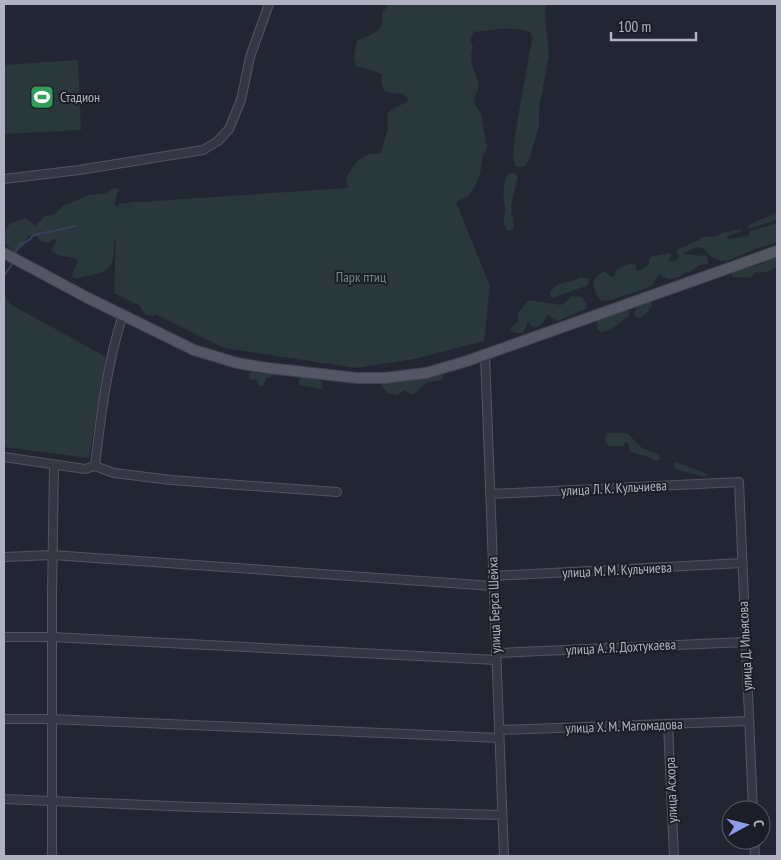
<svg xmlns="http://www.w3.org/2000/svg" width="781" height="860" viewBox="0 0 781 860" font-family="'PT Sans Narrow',sans-serif">
	<style>
		.green { fill: #2a373b }
		.lines { fill: none; stroke-linecap: round; stroke-linejoin: round }
		.stream { stroke: #39405b; stroke-width: 2 }
		.minor-casing { stroke: #535562; stroke-width: 10 }
		.major-casing { stroke: #3f414e; stroke-width: 12 }
		.minor { stroke: #353844; stroke-width: 8 }
		.major { stroke: #535764; stroke-width: 10 }
		.labels { text-anchor: middle; stroke-width: 4; stroke-linejoin: round; paint-order: stroke }
		.poi-label { font-size: 14px; fill: #b0b2c1; stroke: #1b1d29; text-anchor: start }
		.park-label { font-size: 14px; fill: #6b8e7b; stroke: #1b1d29 }
		.street-label { font-size: 14px; fill: #b0b2c1; stroke: #1b1d29 }
	</style>
	<rect width="100%" height="100%" fill="#222633"/>
	<g class="green">
		<path d="M389 4H546L545 16 549 55 539 109V126L529 160 524 167H516L513 159 515 134 532 39 530 32C516 26 489 30 474 32L470 39 473 47 471 56 472 64 478 82V90L474 98 476 106 481 113 487 148 483 155 480 175 477 182 469 196 456 202 490 286 484 341 414 359 356 368 224 348 155 314 154 316 145 315 140 306 114 293 116 239 114 241C114 278 104 270 75 279L72 276C73 269 78 266 77 260 69 254 57 259 51 250L57 241 55 239 49 243 40 241 36 236H28L24 246 14 252 4 242V233L10 223 26 218 35 226 45 216 54 215 63 206 89 195 106 193 113 188 119 189 114 204 118 208 119 204 139 201 140 202 348 188 346 179C353 165 362 151 380 154L388 129 387 114C393 107 401 106 409 100L403 94C387 94 379 92 382 74L365 68 356 67 354 58 357 41C372 33 384 34 382 13Z"/>
		<polygon points="78,60 81,130 4,134 4,65"/>
		<path d="M511 173H515L518 176 511 206 512 211 510 214 513 217 514 228 511 231 507 230C503 224 503 217 506 210 502 199 503 186 507 175Z"/>
		<polygon points="777,212 777,220 748,229 749,225"/>
		<path d="M777 223V242L750 251 730 260 721 261 710 256 703 248 697 247 681 254 706 256 708 259V264L700 265 689 272 682 274 680 277 668 279 659 274 652 286 611 300 602 301C592 292 589 277 605 271L611 277 615 276C614 267 625 266 633 263L636 265V269L639 271 649 264V259L653 256 671 253V257L668 260 672 262 679 258 676 250 699 240 701 237H715L722 233 740 229 742 231 730 235 726 238 730 239 748 236 750 231Z"/>
		<path d="M777 257V267C771 271 763 274 756 272L750 278 732 277V273C740 267 750 268 759 265 765 263 770 259 777 257Z"/>
		<polygon points="581,277 589,279 589,283 586,286 555,297 551,297 550,292 558,284 572,281"/>
		<polygon points="4,294 10,304 106,357 89,458 4,447"/>
		<path d="M572 296 582 297 587 305 585 309 558 321 547 315C543 324 543 325 533 328L528 322 523 333H515L511 331V327L518 322V313L529 300 561 305 566 302Z"/>
		<path d="M651 302 652 306 647 313 640 318 636 317 634 313C638 304 642 303 651 302Z"/>
		<path d="M624 310 629 311V316C619 322 613 331 601 332L597 329V321L600 317Z"/>
		<polygon points="252,372 265,374 273,374 271,377 267,378 263,386 259,386 257,380 249,379 249,374"/>
		<path d="M438 373H443V379C436 383 432 380 427 383 422 386 418 391 414 394H410L405 390 397 395 389 394 381 386 382 381 385 380C403 380 421 381 438 373Z"/>
		<polygon points="305,377 317,379 321,381 323,389 299,385 298,381 301,378"/>
		<path d="M608 433H627L642 448 659 455 660 459 656 461 648 457 630 452 628 443H625L623 446H609C604 442 604 438 608 433Z"/>
		<polygon points="676,462 707,474 706,477 675,469 673,465"/>
	</g>
	<g class="lines">
		<g class="stream">
			<polyline points="15,253 20,244 28,241 34,235 76,226"/>
			<polyline points="4,276 12,264"/>
		</g>
		<g class="minor-casing">
			<g id="minor">
				<polyline points="4,179 79,170 203,150 218,141 229,129 241,100 250,57 269,4"/>
				<polyline points="485,355 504,856"/>
				<polyline points="4,457 85,469 95,466 114,473 171,480 337,492"/>
				<path d="M95 466C101 414 107 364 123 314"/>
				<polyline points="490,494 739,482 753,810"/>
				<polyline points="4,557 52,555 493,586"/>
				<polyline points="493,576 742,563"/>
				<polyline points="4,637 52,637 496,660"/>
				<polyline points="496,653 745,642"/>
				<polyline points="4,719 51,719 499,738"/>
				<polyline points="668,724 674,856"/>
				<polyline points="499,730 749,721"/>
				<polyline points="4,799 194,807 502,815"/>
				<polyline points="754,840 755,856"/>
				<polyline points="52,856 52,596 54,466"/>
			</g>
		</g>
		<g class="major-casing">
			<polyline id="major" points="4,253 86,297 194,350 237,363 268,368 357,378 384,378 426,373 467,361 777,251"/>
		</g>
		<use href="#minor" class="minor"/>
		<use href="#major" class="major"/>
	</g>
	<defs>
		<g id="stadium-square" transform="scale(1.25)"><rect x="-9" y="-9" width="18" height="18" rx="4" fill="#2e9e5b" stroke="#1b1d29"/><path d="M0-5a6.5 5 0 1 0 0 10a6.5 5 0 1 0 0-10ZM-3.5-1.8h7v3.6h-7Z" fill="#fff"/></g>
	</defs>
	<g fill-rule="evenodd">
		<use href="#stadium-square" x="42" y="97"/>
	</g>
	<g class="labels">
		<g class="poi-label">
			<text x="60" y="102">Стадион</text>
		</g>
		<g class="park-label">
			<text x="361" y="282">Парк птиц</text>
		</g>
		<g class="street-label">
			<text transform="translate(614 488) rotate(-3)" y="5">улица Л. К. Кульчиева</text>
			<text transform="translate(617 570) rotate(-3)" y="5">улица М. М. Кульчиева</text>
			<text transform="translate(494 605) rotate(-92)" y="5">улица Берса Шейха</text>
			<text transform="translate(745 646) rotate(-93)" y="5">улица Д. Ильясова</text>
			<text transform="translate(621 647) rotate(-3)" y="5">улица А. Я. Дохтукаева</text>
			<text transform="translate(624 726) rotate(-2)" y="5">улица Х. М. Магомадова</text>
			<text transform="translate(671 790) rotate(-92)" y="5">улица Асхора</text>
		</g>
	</g>
	<rect width="781" height="860" fill="none" stroke="#b0b2c1" stroke-width="10"/>
	<g transform="translate(746 825) rotate(83)"><circle r="24" fill="#1b1d29" stroke="#575966"/>
	<path d="M0-4L9 19L0 12L-9 19Z" fill="#8d9be8"/>
	<text y="-8" font-size="14" font-weight="bold" text-anchor="middle" fill="#b0b2c1">С</text>
	</g>
	<path d="M611 32v8h85v-8" fill="none" stroke="#b0b2c1" stroke-width="2.5"/>
	<text x="618" y="32" font-size="15" fill="#b0b2c1" stroke="#1b1d29" stroke-width="4" paint-order="stroke">100 m</text>
</svg>
